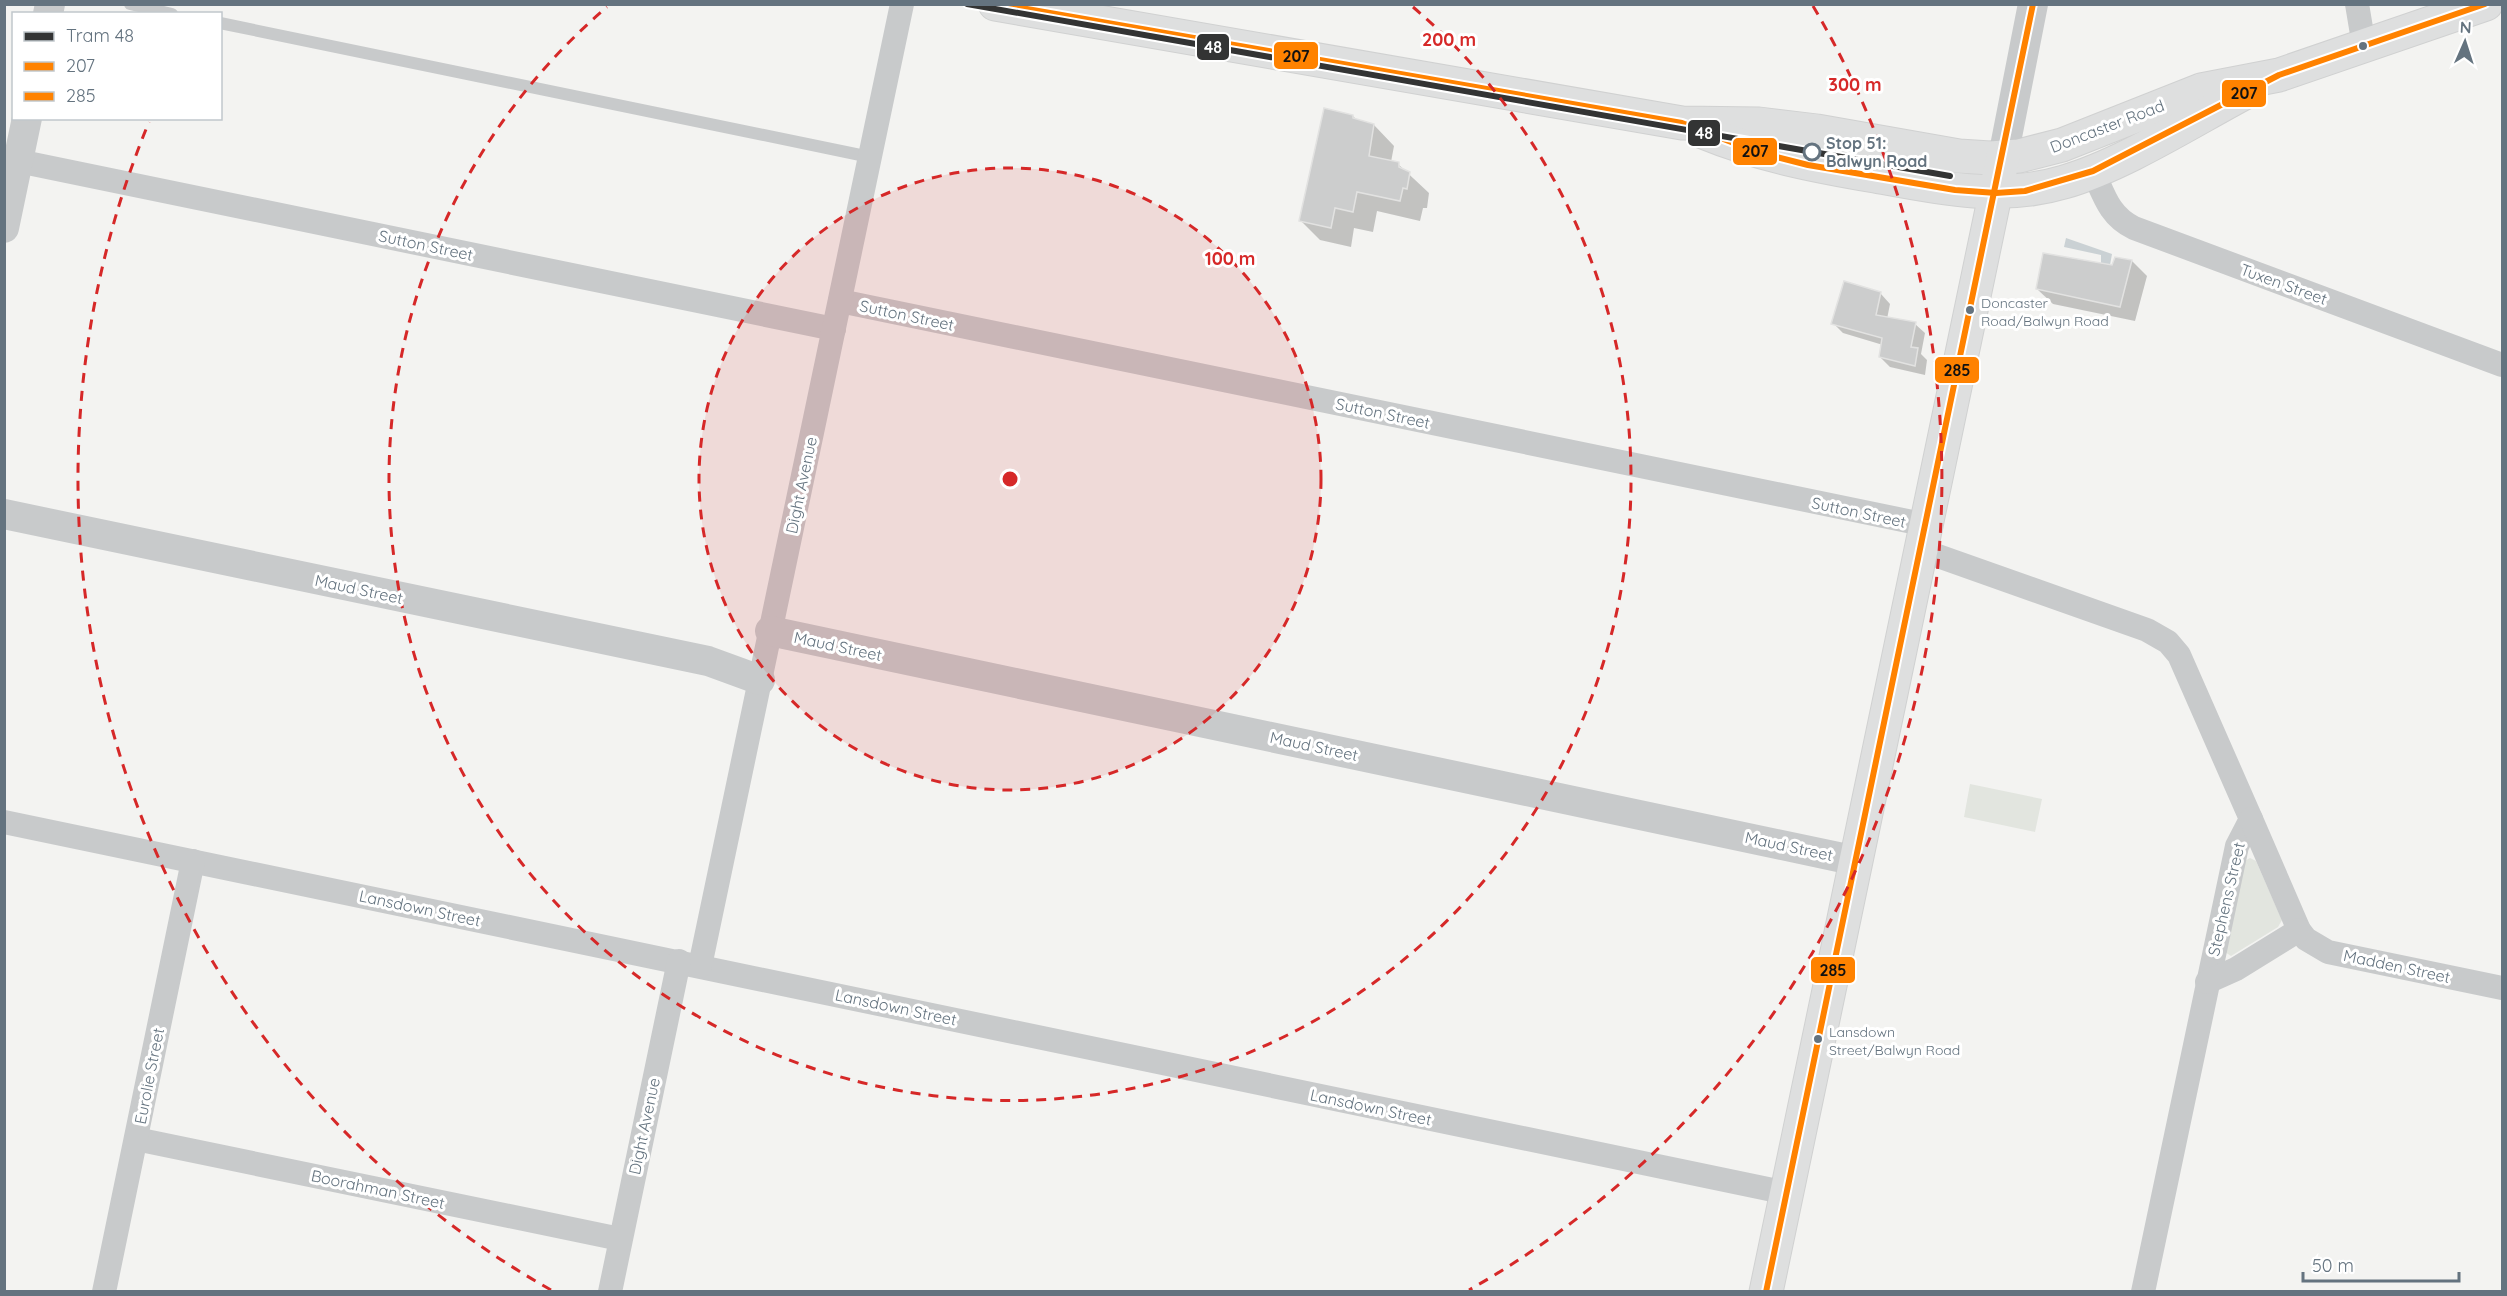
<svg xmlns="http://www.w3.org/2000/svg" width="2507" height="1296" viewBox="0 0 2507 1296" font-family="Quicksand,sans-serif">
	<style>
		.green { fill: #e2e5df }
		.water { fill: #cad1d4 }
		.shadow { fill: #0003 }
		.building { fill: #cccdcd; stroke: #e2e2e1; stroke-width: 1.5 }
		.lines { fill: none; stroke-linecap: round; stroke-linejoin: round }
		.primary-casing { stroke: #d0d1d1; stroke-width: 35 }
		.service { stroke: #c8cacb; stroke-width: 12 }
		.minor { stroke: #c8cacb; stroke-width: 24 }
		.tertiary { stroke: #c8cacb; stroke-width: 30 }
		.primary { stroke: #dedfdf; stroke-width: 33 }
		.bus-1-casing { stroke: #fff; stroke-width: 10 }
		.bus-2-casing { stroke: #fff; stroke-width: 10 }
		.bus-1 { stroke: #ff8200; stroke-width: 6 }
		.bus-2 { stroke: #ff8200; stroke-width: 6 }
		.tram-1-casing { stroke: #fff; stroke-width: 10 }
		.tram-1 { stroke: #333434; stroke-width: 6 }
		.ring { fill: none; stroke: #d62828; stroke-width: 3; stroke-dasharray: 10 8 }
		.bus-dot { fill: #64737f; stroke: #fff; stroke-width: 2 }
		.stop-dot { fill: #fff; stroke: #64737f; stroke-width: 3 }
		.labels { text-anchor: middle; stroke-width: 6; stroke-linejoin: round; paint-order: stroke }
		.bus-label { font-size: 14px; fill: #64737f; stroke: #fff; text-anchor: start }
		.street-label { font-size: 16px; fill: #64737f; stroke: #fff }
		.stop-label { font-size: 16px; font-weight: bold; fill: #64737f; stroke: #fff; text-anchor: start }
		.centre { fill: #d62828; stroke: #fff; stroke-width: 3 }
		.ring-label { font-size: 18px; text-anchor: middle; font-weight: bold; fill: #d62828; stroke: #fff; stroke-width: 6; stroke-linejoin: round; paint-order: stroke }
		.line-badge { stroke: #fff; stroke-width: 2 }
		.badge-label { font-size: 16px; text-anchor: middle; font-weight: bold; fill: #fff }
		.pale-badge-label { font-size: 16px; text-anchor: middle; font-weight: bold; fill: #111 }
	</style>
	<rect width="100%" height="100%" fill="#f3f3f1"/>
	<g class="green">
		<polygon points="1970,784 2042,799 2035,832 1964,817"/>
		<polygon points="2250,858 2256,861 2282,920 2278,927 2231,956 2225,952 2243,862"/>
	</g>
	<polygon class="water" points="2066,238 2112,254 2110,265 2101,263 2101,255 2064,247"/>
	<g class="shadow">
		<polygon points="1353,116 1358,121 1374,125 1394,146 1391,162 1398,164 1429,193 1427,208 1423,208 1420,221 1377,211 1373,232 1354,228 1351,247 1320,240 1300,220"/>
		<polygon points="2132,261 2147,276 2135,321 2053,304 2037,289"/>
		<polygon points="1881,294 1890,304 1887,319 1915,324 1925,333 1921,354 1927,360 1925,375 1890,367 1880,357 1883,345 1843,333 1833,323"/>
	</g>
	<g class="building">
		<polygon points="1324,108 1353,115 1353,118 1374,124 1369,156 1399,162 1399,167 1410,172 1407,189 1403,188 1400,201 1357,192 1353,212 1335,208 1331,228 1299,221"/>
		<polygon points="2043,253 2112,265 2115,257 2132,260 2120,307 2036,289"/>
		<polygon points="1844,281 1881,292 1876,315 1916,322 1911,347 1918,348 1915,366 1879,357 1882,338 1831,324"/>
	</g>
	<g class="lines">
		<g class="primary-casing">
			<g id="primary">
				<polyline points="995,4 1682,123 1759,124 1817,131 1959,156 1990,158 2019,156 2062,145 2201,90 2279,75 2486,4"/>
				<path d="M1703 132C1759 155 1816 166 1875 176 1939 188 2000 201 2064 182 2123 165 2193 120 2248 91"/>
				<polyline points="1766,1292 2003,157"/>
			</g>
		</g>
		<g class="service">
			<polyline points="130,4 172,14"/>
			<polyline points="220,23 870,157"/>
		</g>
		<g class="minor">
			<polyline points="2357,4 2364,46"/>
			<polyline points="18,161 834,329"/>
			<path d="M2093 171C2104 195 2109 216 2134 228L2502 365"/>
			<polyline points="840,301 1927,525"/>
			<polyline points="1921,550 2147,630 2168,642 2179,655 2251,819 2237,846 2143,1292"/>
			<polyline points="2251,819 2299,930 2306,939 2328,952 2502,988"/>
			<polyline points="4,822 1787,1193"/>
			<polyline points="700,966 902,4"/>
			<polyline points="2207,982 2236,969 2299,930"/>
			<polyline points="136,1139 620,1239"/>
			<polyline points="104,1292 193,861"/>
			<polyline points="610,1292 679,961"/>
		</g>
		<g class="tertiary">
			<polyline points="48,14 50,4"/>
			<polyline points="2003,157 2033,4"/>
			<polyline points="4,228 27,118"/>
			<polyline points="4,514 708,661 760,680"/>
			<polyline points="770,631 1857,861"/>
		</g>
		<use href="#primary" class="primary"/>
		<g class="bus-1-casing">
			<polyline id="bus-1" points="998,4 1682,123 1757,152 1808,165 1955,190 1996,193 2025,191 2093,171 2279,75 2485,4"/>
		</g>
		<g class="bus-2-casing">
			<polyline id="bus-2" points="1766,1292 2033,4"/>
		</g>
		<use href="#bus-1" class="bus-1"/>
		<use href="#bus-2" class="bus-2"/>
		<g class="tram-1-casing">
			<polyline id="tram-1" points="967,4 1950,176"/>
		</g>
		<use href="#tram-1" class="tram-1"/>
	</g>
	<circle cx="1010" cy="479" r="311" fill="#d62828" fill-opacity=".12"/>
	<g class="ring">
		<circle cx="1010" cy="479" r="311"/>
		<path d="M1413 7A621 621 0 1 1 607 7"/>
		<path d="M551 1290A932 932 0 0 1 149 122M1813 6A932 932 0 0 1 1469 1290"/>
	</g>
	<g class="bus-dot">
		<circle cx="2363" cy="46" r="5"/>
		<circle cx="1970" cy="310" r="5"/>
		<circle cx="1818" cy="1039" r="5"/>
	</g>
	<circle class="stop-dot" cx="1812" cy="152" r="8"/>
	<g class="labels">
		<g class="bus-label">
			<text x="1981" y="308">Doncaster<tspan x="1981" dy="18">Road/Balwyn Road</tspan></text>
			<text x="1829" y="1037">Lansdown<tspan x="1829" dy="18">Street/Balwyn Road</tspan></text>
		</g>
		<g class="street-label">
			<text transform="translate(2107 126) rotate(-21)" y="6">Doncaster Road</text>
			<text transform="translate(426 245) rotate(12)" y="6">Sutton Street</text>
			<text transform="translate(2284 284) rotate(20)" y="6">Tuxen Street</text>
			<text transform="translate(907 315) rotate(12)" y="6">Sutton Street</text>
			<text transform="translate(1383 413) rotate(12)" y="6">Sutton Street</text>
			<text transform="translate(801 485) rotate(-78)" y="6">Dight Avenue</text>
			<text transform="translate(1859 512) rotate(12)" y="6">Sutton Street</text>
			<text transform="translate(359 589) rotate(12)" y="6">Maud Street</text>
			<text transform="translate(838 646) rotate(12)" y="6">Maud Street</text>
			<text transform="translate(1314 746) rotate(12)" y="6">Maud Street</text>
			<text transform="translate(1789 846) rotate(12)" y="6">Maud Street</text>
			<text transform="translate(2226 899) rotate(-77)" y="6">Stephens Street</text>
			<text transform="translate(420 908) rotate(12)" y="6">Lansdown Street</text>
			<text transform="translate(2397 966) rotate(12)" y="6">Madden Street</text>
			<text transform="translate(896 1007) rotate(12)" y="6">Lansdown Street</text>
			<text transform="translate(149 1076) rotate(-79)" y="6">Eurolie Street</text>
			<text transform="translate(1371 1107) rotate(12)" y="6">Lansdown Street</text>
			<text transform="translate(644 1126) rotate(-78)" y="6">Dight Avenue</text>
			<text transform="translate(378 1189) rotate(12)" y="6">Boorahman Street</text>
		</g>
		<g class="stop-label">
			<text x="1826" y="149">Stop 51:<tspan x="1826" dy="18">Balwyn Road</tspan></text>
		</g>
	</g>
	<circle cx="1010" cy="479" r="9" class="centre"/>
	<g class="ring-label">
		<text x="1449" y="46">200 m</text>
		<text x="1855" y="91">300 m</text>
		<text x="1230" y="265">100 m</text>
	</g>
	<g class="line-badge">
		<rect x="1196" y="33" width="34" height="28" rx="6" fill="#333434"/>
		<rect x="1273" y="41" width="46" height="29" rx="6" fill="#ff8200"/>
		<rect x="2221" y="79" width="46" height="29" rx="6" fill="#ff8200"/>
		<rect x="1687" y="119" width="34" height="28" rx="6" fill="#333434"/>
		<rect x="1732" y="137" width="46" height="29" rx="6" fill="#ff8200"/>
		<rect x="1934" y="356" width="46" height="28" rx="6" fill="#ff8200"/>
		<rect x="1810" y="956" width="46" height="28" rx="6" fill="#ff8200"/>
	</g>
	<g class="badge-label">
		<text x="1213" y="53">48</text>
		<text x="1704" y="139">48</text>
	</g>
	<g class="pale-badge-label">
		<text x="1296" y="62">207</text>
		<text x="2244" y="99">207</text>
		<text x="1755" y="157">207</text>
		<text x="1957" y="376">285</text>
		<text x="1833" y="976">285</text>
	</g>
	<rect width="2507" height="1296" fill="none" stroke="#64737f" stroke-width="12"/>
	<rect x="12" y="12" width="210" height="108" fill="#ffffff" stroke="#c1c7cc" stroke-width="1.5"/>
	<rect x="24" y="32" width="30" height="9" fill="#333434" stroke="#c1c7cc" stroke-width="1.5"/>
	<text x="66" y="42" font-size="18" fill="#64737f">Tram 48</text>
	<rect x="24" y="62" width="30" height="9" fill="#ff8200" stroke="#c1c7cc" stroke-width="1.5"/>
	<text x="66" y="72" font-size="18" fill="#64737f">207</text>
	<rect x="24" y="92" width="30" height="9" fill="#ff8200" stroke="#c1c7cc" stroke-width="1.5"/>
	<text x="66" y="102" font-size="18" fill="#64737f">285</text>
	<g transform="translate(2465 42) rotate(3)" stroke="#ffffff" stroke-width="4.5" paint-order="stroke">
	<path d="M0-4.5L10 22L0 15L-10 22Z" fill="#64737f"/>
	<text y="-9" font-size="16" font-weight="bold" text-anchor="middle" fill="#64737f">N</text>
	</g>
	<path d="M2303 1272v9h156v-9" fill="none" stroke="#64737f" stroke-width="3"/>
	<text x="2312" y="1272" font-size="18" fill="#64737f" stroke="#ffffff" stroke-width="4.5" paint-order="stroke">50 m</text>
</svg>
